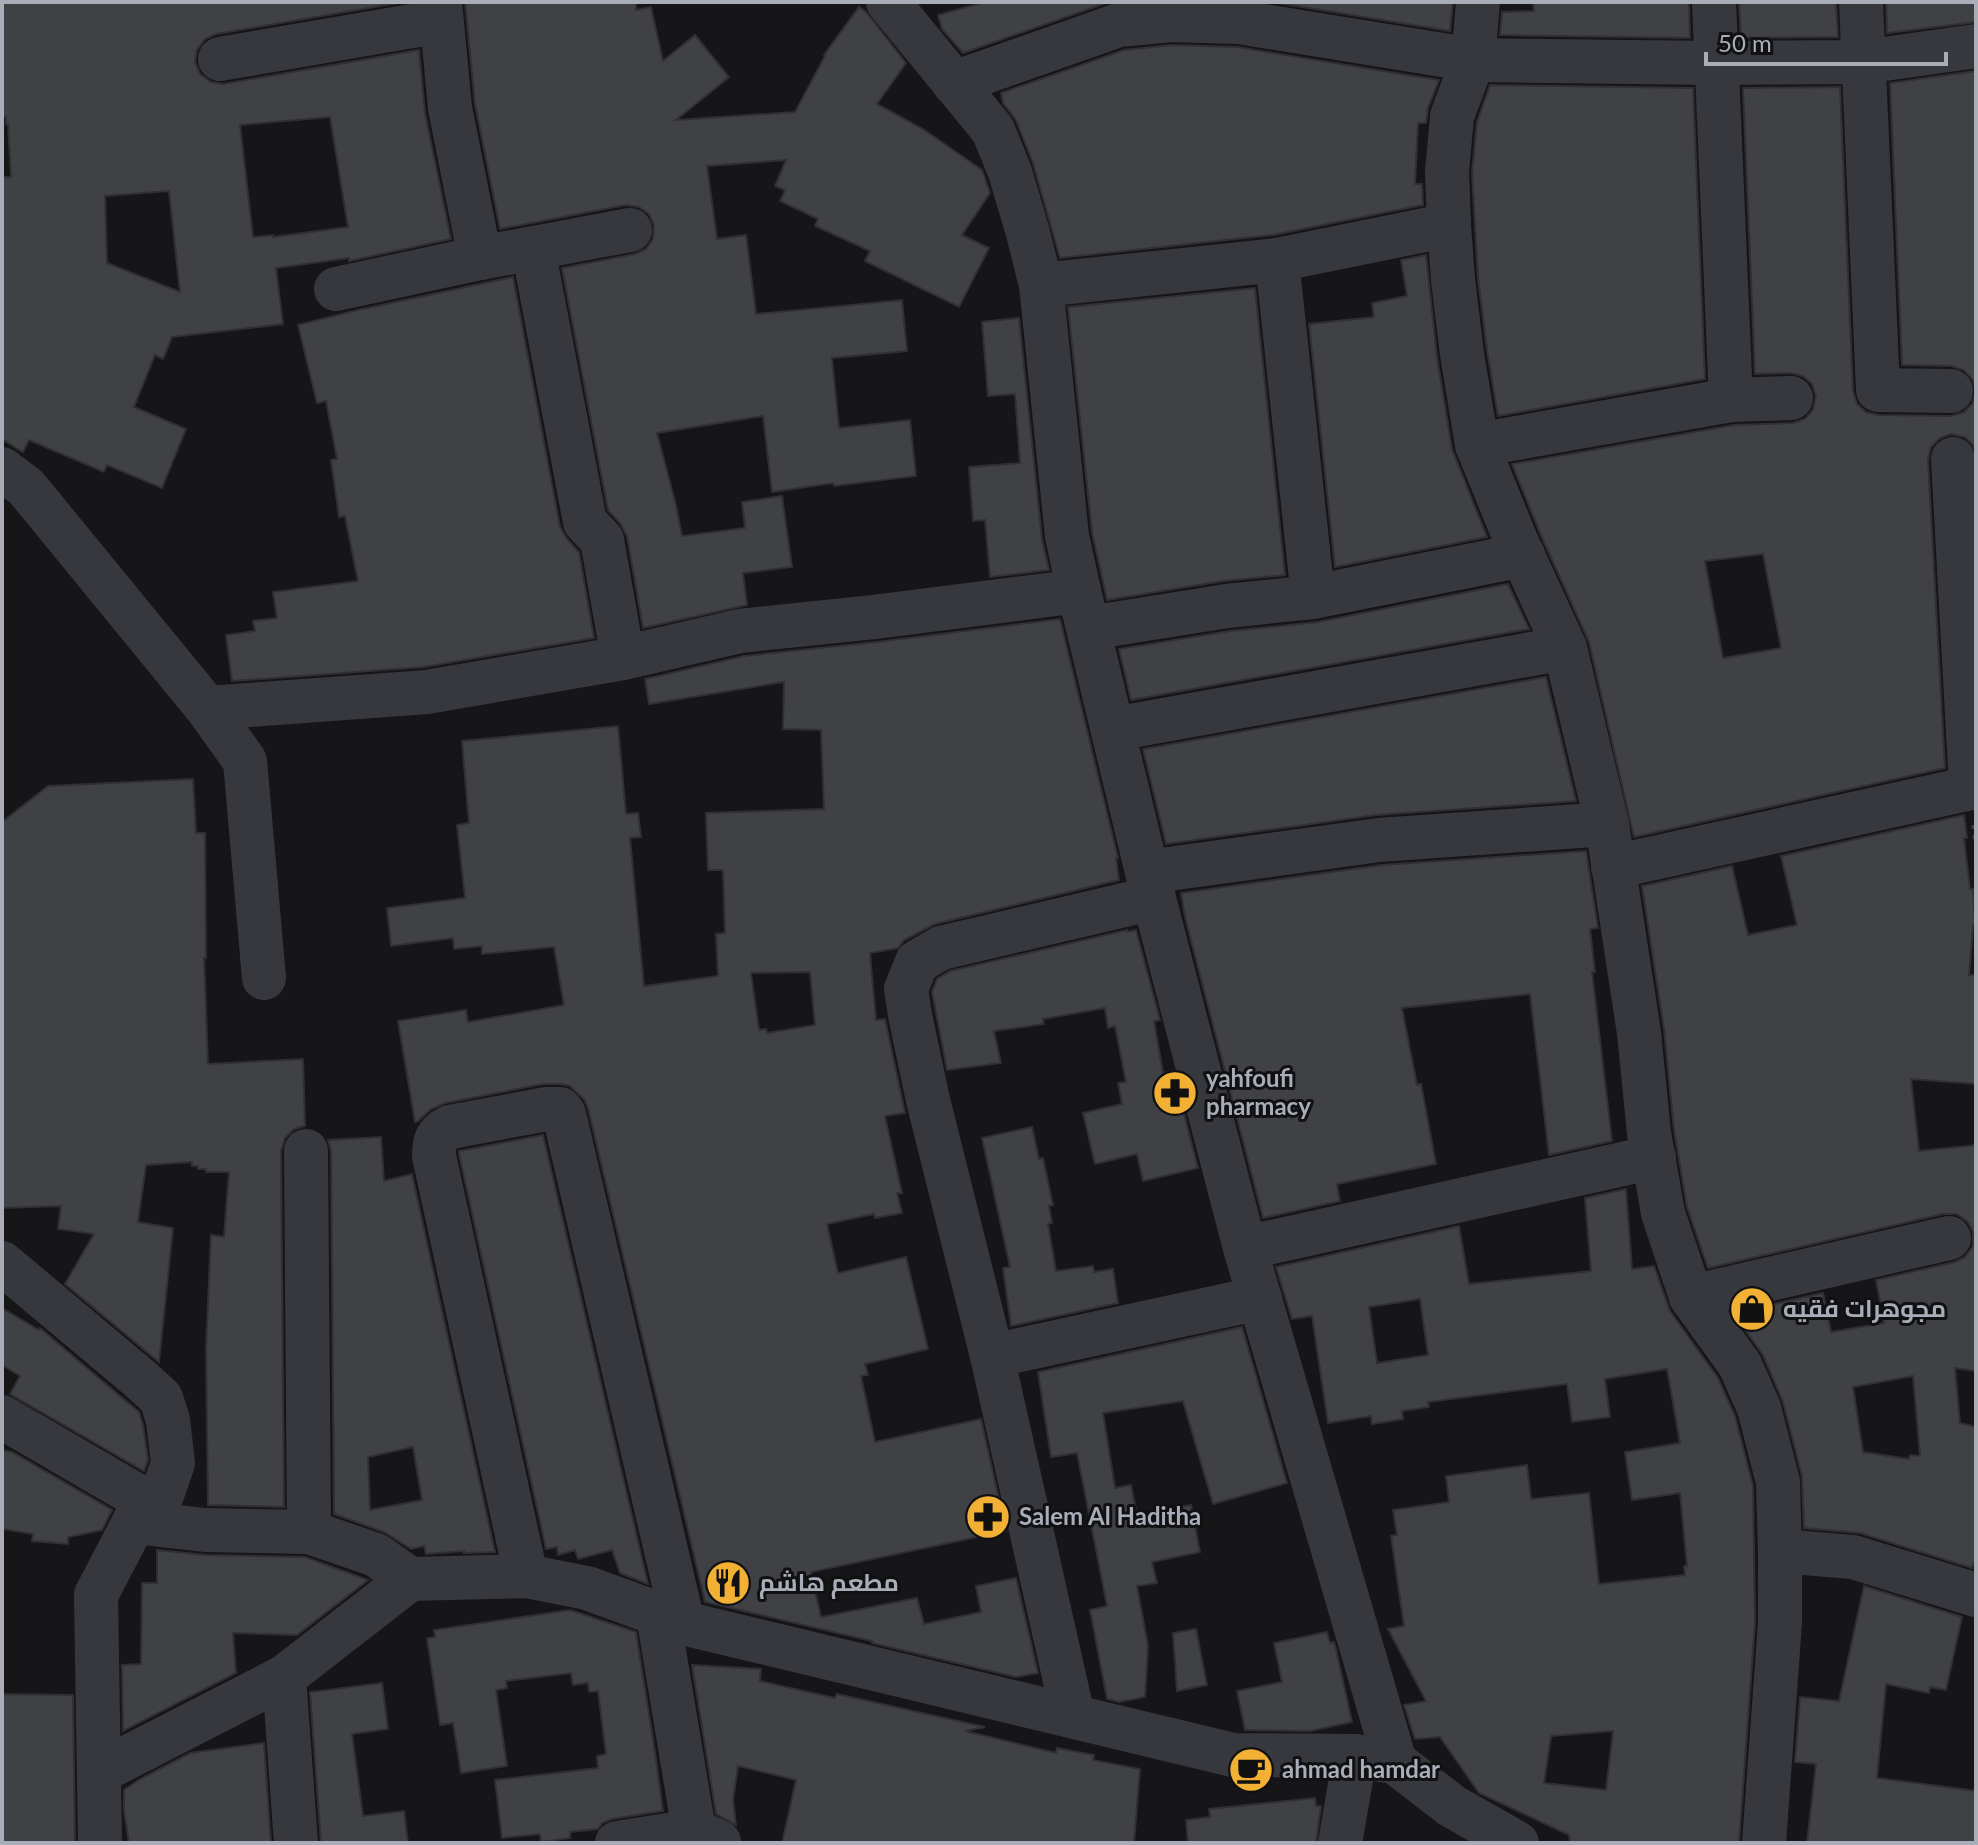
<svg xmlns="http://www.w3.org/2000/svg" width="1978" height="1845" viewBox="0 0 1978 1845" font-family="Lato,Cairo,sans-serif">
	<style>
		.building { fill: #404145; stroke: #303034; stroke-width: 2; fill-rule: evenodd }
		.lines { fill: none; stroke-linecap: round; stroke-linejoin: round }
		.path { stroke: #3d3f44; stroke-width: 5; stroke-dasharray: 4 6; stroke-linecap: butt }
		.minor { stroke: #37383d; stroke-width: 44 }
		.labels { text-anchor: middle; stroke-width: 6; stroke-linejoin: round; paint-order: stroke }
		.poi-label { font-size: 24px; font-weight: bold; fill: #a8adb8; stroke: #111113; text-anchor: start }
	</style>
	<rect width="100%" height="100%" fill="#161618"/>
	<g class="building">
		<path d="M2 2H404L216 34 205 39 197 50 195 62 200 74 211 82 223 84 419 50 425 113 451 239 349 261V258L276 268 283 324 172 337 163 359 155 355 134 407 186 429 162 488 107 465 104 472 29 440 23 452 3 440 2 177H11L8 124H6V117L2 118ZM330 117 348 227 273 237V235L253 237 240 125ZM169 191 180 292 107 263 105 196Z"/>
		<polygon points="465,2 636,2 636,10 651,7 663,61 695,35 729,77 676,120 795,112 825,56 824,55 859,7 866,12 906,63 877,104 923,129 982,170 990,193 962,235 989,248 959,307 865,261 870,251 815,226 818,219 780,201 785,190 775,186 786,160 707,166 717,239 746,235 756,314 902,300 907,351 832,358 839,428 910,420 916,476 834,486 833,483 772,492 763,416 657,433 676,505 682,536 745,528 742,502 782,496 792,567 743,573 747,605 643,628 627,536 620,523 608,510 562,268 635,254 646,249 653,239 654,225 649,214 639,207 626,205 500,229 475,104"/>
		<polygon points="985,2 1109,2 963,53 942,29 938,15"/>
		<polygon points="1272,2 1453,2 1450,31"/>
		<polygon points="1533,2 1689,2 1690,38 1500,35 1502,12 1534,11"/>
		<polygon points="1763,2 1836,2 1838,37 1741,38 1739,3"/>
		<polygon points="1886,2 1976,2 1976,22 1887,33"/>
		<polygon points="1172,45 1237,47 1439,80 1428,108 1426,123 1418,123 1415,184 1422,184 1423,205 1273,235 1060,258 1033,163 1016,120 1003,103 1001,93 1124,50"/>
		<path d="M1976 71V451L1973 445 1965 437 1951 434 1940 438 1931 447 1928 460 1945 768 1634 837 1589 642 1540 533 1512 464 1734 425 1793 423 1805 419 1813 410 1816 396 1812 384 1803 376 1790 373 1755 374 1743 88 1840 87 1853 391 1857 404 1866 412 1878 415 1951 416 1964 412 1972 404 1976 392 1973 380 1964 370 1951 366 1902 365 1890 83ZM1763 554 1781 648 1723 658 1705 561Z"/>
		<polygon points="1490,85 1693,88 1705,379 1498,416 1487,350 1478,278 1472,173 1477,122"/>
		<polygon points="1426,255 1437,357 1452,449 1487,537 1335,567 1309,324 1374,317 1372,303 1407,296 1401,260"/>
		<polygon points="513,277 560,527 567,539 579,552 594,638 424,667 232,681 226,635 255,631 253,621 277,618 273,592 358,581 345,516 339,517 331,460 337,459 326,401 317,403 298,325 358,310"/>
		<polygon points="1255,288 1285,575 1223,581 1107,600 1092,532 1068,307"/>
		<polygon points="1019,318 1042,539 1049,570 990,577 985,520 973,521 969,467 1020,463 1015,394 988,396 982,322"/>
		<polygon points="1508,584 1529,629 1131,700 1119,649 1230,631 1318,622"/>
		<path d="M1060 619 1118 858H1116L1119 880 935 924 904 940 898 948 870 953 876 1020 885 1019 905 1113 885 1116 902 1193H897L902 1213 875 1218 874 1214 827 1224 838 1273 906 1257 928 1349 865 1364 868 1375 861 1376 875 1442 981 1419 1006 1531 811 1572 821 1617 917 1598 924 1624 981 1612 976 1586 1016 1578 1038 1673 1016 1677 872 1643V1641L705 1602 588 1108 584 1099 570 1086 560 1084H543L445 1103 431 1109 418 1121 415 1122 398 1021 466 1010 468 1022 564 1005 554 947 482 954V946L454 949 453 938 391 946 387 908 465 898 457 825 469 823 462 741 618 726 626 814 638 813 641 837 630 838 644 986 718 976 716 934 725 933 723 870H708L706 813 824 809 821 730 783 729 784 682 649 704 645 679 744 656 877 642ZM810 972 815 1025 767 1033 766 1029 759 1030 751 973Z"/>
		<polygon points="1546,677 1576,801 1376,815 1166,844 1143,749"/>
		<polygon points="193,779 196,833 205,833 206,958 204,958 208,1064 303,1059 305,1126 294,1129 285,1138 281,1151 284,1507 208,1505 206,1348 211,1235 224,1237 229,1172 206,1172 206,1169 198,1169 198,1166 192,1166 192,1162 146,1165 138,1222 173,1228 159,1362 65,1284 94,1234 58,1229 61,1206 2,1208 2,822 48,786"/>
		<path d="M1964 815 1967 838H1964L1970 889H1973L1975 925H1973L1969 975H1976V1084L1911 1079 1919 1151 1976 1145V1371L1955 1368 1960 1423 1976 1427V1565L1973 1564 1972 1568 1860 1533 1804 1528 1802 1476 1783 1402 1763 1355 1733 1313 1823 1293 1831 1332 1884 1323 1876 1280 1955 1262 1965 1257 1973 1246V1232L1968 1222 1957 1214H1943L1708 1268 1687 1207 1674 1130 1664 1029 1642 886 1732 866 1748 935 1797 925 1781 856ZM1913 1376 1920 1456 1910 1455 1909 1459 1863 1452 1853 1387Z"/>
		<polygon points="1586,851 1598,928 1590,929 1595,972 1592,972 1612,1141 1549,1155 1530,994 1402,1008 1417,1085 1421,1084 1436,1164 1337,1184 1340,1201 1263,1218 1185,917 1181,893 1382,865"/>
		<polygon points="1127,930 1127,932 1136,930 1160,1020 1154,1021 1163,1073 1173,1071 1198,1168 1143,1181 1137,1154 1095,1164 1083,1113 1122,1104 1118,1083 1126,1082 1115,1026 1108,1028 1105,1008 1043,1019 1044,1024 994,1031 1001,1063 947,1070 932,992 937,979 950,971"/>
		<polygon points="1032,1127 1039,1159 1043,1158 1053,1205 1049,1206 1052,1223 1048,1224 1056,1271 1093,1266 1094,1272 1113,1269 1118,1303 1011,1326 1003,1268 1010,1267 982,1138"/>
		<polygon points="543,1135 648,1584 620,1573 612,1550 578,1559 575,1550 558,1555 557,1547 546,1549 459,1154 459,1151"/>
		<path d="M381 1137 384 1181 412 1174 495 1552 464 1553V1551L426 1554 424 1546 411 1549 384 1532 334 1514 331 1151 328 1140ZM413 1447 422 1500 370 1510 368 1457Z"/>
		<path d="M1626 1189 1632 1269 1654 1266 1670 1311 1718 1378 1735 1416 1753 1486 1755 1622 1739 1843H1570L1569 1835 1479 1793 1440 1737 1415 1739 1404 1705 1426 1701 1388 1629 1404 1626 1391 1536 1397 1535 1393 1510 1449 1502 1446 1476 1527 1465 1531 1499 1589 1493 1599 1584 1685 1575 1684 1566H1687L1680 1493 1632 1500 1625 1452 1680 1443 1667 1369 1605 1379 1610 1417 1572 1422 1567 1384 1428 1402 1429 1407 1402 1411 1403 1419 1372 1424 1371 1416 1328 1423 1312 1316 1292 1319 1276 1267 1459 1226 1469 1284 1591 1271 1585 1198ZM1420 1299 1428 1355 1377 1363 1369 1307ZM1613 1731 1606 1790 1544 1783 1551 1736Z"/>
		<polygon points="2,1308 39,1330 40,1328 139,1412 143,1425 148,1460 144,1471 10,1394 20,1376 2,1365"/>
		<polygon points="1242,1327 1287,1483 1213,1504 1183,1401 1103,1413 1115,1488 1131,1485 1137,1515 1191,1505 1200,1552 1152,1562 1157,1583 1137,1586 1148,1646 1145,1697 1119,1702 1107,1699 1090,1610 1107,1606 1077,1453 1051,1457 1038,1372"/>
		<polygon points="2,1450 12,1452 112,1510 102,1530 68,1537 68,1544 32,1541 33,1534 2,1529"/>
		<polygon points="157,1550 205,1555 305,1557 368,1580 297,1635 233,1633 236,1673 123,1731 122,1665 141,1664 142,1583 157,1583"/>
		<polygon points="1864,1586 1962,1617 1946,1690 1930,1687 1929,1693 1886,1684 1877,1778 1976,1791 1976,1843 1807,1843 1816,1764 1795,1762 1800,1697 1839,1701"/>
		<polygon points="570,1610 636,1632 655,1752 663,1811 612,1819 602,1823 598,1829 570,1832 570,1838 541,1842 540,1834 502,1838 495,1780 598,1768 597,1756 606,1754 598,1691 589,1692 588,1683 573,1685 571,1673 506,1681 507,1688 496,1690 507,1766 461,1773 453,1723 440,1725 427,1638 435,1637 434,1630"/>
		<polygon points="1196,1629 1207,1685 1177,1691 1173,1633"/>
		<polygon points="1327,1632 1330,1643 1334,1642 1336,1649 1352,1722 1310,1731 1245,1730 1237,1691 1282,1682 1274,1643"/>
		<polygon points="692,1665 761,1669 760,1681 835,1698 837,1694 985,1727 965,1731 1056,1753 1057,1748 1094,1755 1093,1760 1140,1769 1134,1843 782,1843 796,1780 738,1766 733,1800 736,1825 716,1814"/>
		<polygon points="382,1683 388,1729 352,1734 363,1816 404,1811 408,1843 321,1843 310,1692"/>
		<polygon points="2,1694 73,1695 75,1843 2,1843"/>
		<polygon points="264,1743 271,1843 129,1843 124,1811 124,1790 140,1779 190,1753"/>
		<polygon points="1315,1798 1316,1806 1321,1806 1316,1843 1188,1843 1186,1820 1210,1817 1209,1809"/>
	</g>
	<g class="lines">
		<polyline class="path" points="1974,825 1976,844"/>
		<g class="minor">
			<polyline points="440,2 450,108 480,258 630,230"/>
			<polyline points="888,2 993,130 1010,172 1028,233 1041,285 1067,536 1079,591 1147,872 1245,1248 1395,1762"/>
			<polyline points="1478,2 1473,60 1452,116 1447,172 1449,225 1453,280 1462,354 1477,445 1517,543 1565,648 1607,824 1639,1033 1649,1133 1663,1213 1691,1297 1740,1365 1759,1408 1778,1482 1780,1551 1780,1623 1764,1843"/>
			<polyline points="1714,2 1731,400"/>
			<polyline points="1861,2 1878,390 1951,391"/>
			<polyline points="220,59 441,21"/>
			<polyline points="954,83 1119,25 1171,20 1239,22 1473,60 1717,63 1863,62 1976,46"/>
			<polyline points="533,248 585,522 602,540 623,658"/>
			<polyline points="1041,285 1277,260 1449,225"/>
			<polyline points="336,289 480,258"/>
			<polyline points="1477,445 1731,400 1791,398"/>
			<polyline points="1953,459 1971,787"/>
			<polyline points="2,469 26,487 207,708 245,761 264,978"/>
			<polyline points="1313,597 1523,555"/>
			<polyline points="1089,628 1227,606 1313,597 1277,260"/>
			<polyline points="207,708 427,692 623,658 740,631 874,617 1079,591"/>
			<polyline points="1114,729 1565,648"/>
			<polyline points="1613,867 1976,787"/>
			<polyline points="1147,872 1379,840 1607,824"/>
			<polyline points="306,1151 309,1532"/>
			<polyline points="1245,1248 1654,1157"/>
			<polyline points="2,1263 139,1378 161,1398 168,1420 173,1463 162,1495 134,1522 96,1595 100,1843"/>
			<polyline points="1691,1297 1949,1238"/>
			<polyline points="992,1356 1260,1298"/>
			<polyline points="2,1417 153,1505"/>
			<polyline points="134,1522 205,1530 309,1532 376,1555 410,1579 526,1576 587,1588 683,1623 1233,1755 1355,1756 1395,1762 1452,1806 1517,1843"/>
			<polyline points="1780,1551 1853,1557 1976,1595"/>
			<path d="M526 1576 434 1156C434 1141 436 1134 450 1127L547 1109H560L564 1114 683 1623"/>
			<polyline points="658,1615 694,1831"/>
			<polyline points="284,1677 296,1843"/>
			<polyline points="1073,1716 992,1356 928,1100 910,1015 906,989 917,962 941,948 1154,898"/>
			<polyline points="99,1772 284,1677 410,1579"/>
			<polyline points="617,1843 694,1831 719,1842"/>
			<polyline points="1340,1843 1355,1756"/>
		</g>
	</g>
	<defs>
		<g id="pharmacy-disc" transform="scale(2.3)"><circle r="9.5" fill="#f2b134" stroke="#111113"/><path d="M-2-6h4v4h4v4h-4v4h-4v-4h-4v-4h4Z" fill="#111"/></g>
		<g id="shop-disc" transform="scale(2.3)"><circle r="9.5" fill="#f2b134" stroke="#111113"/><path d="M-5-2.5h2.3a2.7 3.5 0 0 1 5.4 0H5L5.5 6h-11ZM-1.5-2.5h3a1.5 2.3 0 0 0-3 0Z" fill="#111"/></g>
		<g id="restaurant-disc" transform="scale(2.3)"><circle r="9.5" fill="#f2b134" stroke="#111113"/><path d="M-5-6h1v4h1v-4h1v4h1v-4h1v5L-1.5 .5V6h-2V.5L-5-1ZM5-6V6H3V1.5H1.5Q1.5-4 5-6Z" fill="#111"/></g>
		<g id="cafe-disc" transform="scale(2.3)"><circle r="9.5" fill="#f2b134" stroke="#111113"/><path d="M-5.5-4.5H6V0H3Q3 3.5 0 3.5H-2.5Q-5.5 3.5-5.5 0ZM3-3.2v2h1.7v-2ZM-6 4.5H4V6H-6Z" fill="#111"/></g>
	</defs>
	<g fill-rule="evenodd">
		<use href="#pharmacy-disc" x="1175" y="1093"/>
		<use href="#shop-disc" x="1752" y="1309"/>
		<use href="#pharmacy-disc" x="988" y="1517"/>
		<use href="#restaurant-disc" x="728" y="1583"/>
		<use href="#cafe-disc" x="1251" y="1770"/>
	</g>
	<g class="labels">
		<g class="poi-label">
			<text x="1206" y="1087">yahfoufi<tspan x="1206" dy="28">pharmacy</tspan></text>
			<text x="1783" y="1317">مجوهرات فقيه</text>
			<text x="1019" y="1525">Salem Al Haditha</text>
			<text x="759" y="1591">مطعم هاشم</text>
			<text x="1282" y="1778">ahmad hamdar</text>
		</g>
	</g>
	<rect width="1978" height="1845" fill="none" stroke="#a8adb8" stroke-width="8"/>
	<path d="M1706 52v12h240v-12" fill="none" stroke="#a8adb8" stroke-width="4"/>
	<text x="1718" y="52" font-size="24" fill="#a8adb8" stroke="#111113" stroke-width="6" paint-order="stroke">50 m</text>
</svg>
